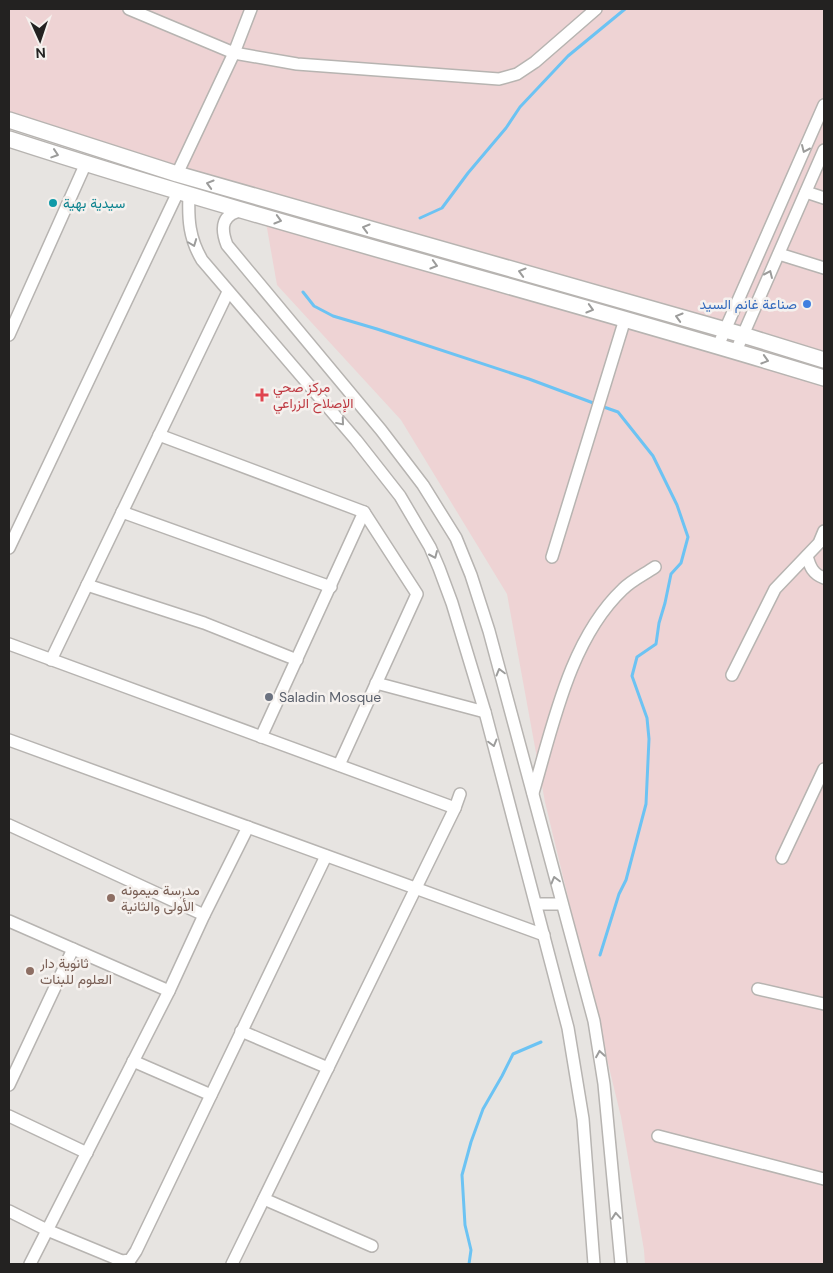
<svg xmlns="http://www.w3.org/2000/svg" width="833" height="1273" viewBox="0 0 833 1273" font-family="'DM Sans',Vazirmatn,sans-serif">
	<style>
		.industrial { fill: #eed3d4 }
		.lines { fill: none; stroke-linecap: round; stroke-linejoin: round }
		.stream { stroke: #6cc3f3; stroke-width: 3 }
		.minor-casing { stroke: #b7b4b1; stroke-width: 14 }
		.major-casing { stroke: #b7b4b1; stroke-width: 18 }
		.minor { stroke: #fff; stroke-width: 11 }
		.major { stroke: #fff; stroke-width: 15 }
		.oneway { stroke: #9c9c9b }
		.culture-dot { fill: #0f9aa8; stroke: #f5f1ee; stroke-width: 2 }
		.shop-dot { fill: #3f7fe0; stroke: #f5f1ee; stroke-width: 2 }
		.health-dot { fill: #e0444e; stroke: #f5f1ee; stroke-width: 2 }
		.worship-dot { fill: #6b7280; stroke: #f5f1ee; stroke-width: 2 }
		.education-dot { fill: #8d6e63; stroke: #f5f1ee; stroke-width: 2 }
		.labels { text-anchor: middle; stroke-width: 5; stroke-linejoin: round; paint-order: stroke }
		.culture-label { font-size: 14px; fill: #0d838f; stroke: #f5f1ee; text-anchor: start }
		.shop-label { font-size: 14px; fill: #366cbe; stroke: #f5f1ee; text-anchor: end }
		.health-label { font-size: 14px; fill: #be3a42; stroke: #f5f1ee; text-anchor: start }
		.worship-label { font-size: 14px; fill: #5b616d; stroke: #f5f1ee; text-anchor: start }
		.education-label { font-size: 14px; fill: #785e54; stroke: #f5f1ee; text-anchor: start }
	</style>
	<rect width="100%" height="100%" fill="#e7e4e1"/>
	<polygon class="industrial" points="9,9 824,9 824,1264 645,1264 644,1250 621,1117 545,802 507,594 401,420 277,285 261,194 9,117"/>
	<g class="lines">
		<g class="stream">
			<polyline points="420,218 442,208 468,173 506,128 520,107 568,56 625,9"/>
			<polyline points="303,292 314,306 333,316 377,329 529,379 596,404"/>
			<polyline points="600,955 619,894 626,880 646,804 649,739 647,718 632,676 637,657 656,644 659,623 665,603 671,574 681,563 688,537 677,505 653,456 618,412 601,406"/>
			<polyline points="469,1264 471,1250 465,1225 462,1175 471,1142 483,1109 502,1076 513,1054 541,1042"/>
		</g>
		<g class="minor-casing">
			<g id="minor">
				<polyline points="129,9 234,53 297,64 499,79 517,74 535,62 596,9"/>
				<polyline points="177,174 234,53 251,9"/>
				<polyline points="806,192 824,198"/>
				<path d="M189 195C188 219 189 238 202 260L356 440 400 496 430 547 439 568 452 603 485 712 568 1028 583 1119 594 1264"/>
				<path d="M243 210C222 214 220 227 227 245L381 430 423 485 456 538 471 575 489 631 594 1021 604 1084 621 1264"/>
				<polyline points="779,254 824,268"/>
				<polyline points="9,335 86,163"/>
				<polyline points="718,346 824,105"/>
				<polyline points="736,351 824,150"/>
				<polyline points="159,435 364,512 417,594 339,765"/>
				<polyline points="122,512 331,587"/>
				<polyline points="9,548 178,192"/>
				<path d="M807 556C810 567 813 574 824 578"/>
				<polyline points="552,557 625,319"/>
				<polyline points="87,585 204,623 297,660"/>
				<polyline points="9,644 455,808"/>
				<polyline points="51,660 228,292"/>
				<polyline points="732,675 775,589 819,543 824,531"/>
				<polyline points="376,683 485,712"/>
				<polyline points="261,737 364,512"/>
				<polyline points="9,740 544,935"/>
				<path d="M533 793C553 725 570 639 623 589 632 580 645 574 655 567"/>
				<polyline points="9,825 204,915"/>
				<polyline points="782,858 824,769"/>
				<polyline points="536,904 562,904"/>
				<polyline points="9,921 169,991"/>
				<polyline points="758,989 824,1004"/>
				<polyline points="241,1031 328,1068"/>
				<polyline points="133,1061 211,1095"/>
				<polyline points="9,1085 73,949"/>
				<polyline points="9,1116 87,1153"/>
				<polyline points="658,1136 824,1179"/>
				<polyline points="264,1199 372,1246"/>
				<polyline points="9,1211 47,1230 122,1261 130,1260 136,1251 326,856"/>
				<polyline points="30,1264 169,991 204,915 248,827"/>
				<polyline points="232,1264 455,808 460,794"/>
			</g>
		</g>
		<g class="major-casing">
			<g id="major">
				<polyline points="9,120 177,174 743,335 824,360"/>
				<path d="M9 139C278 226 553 295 824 378"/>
			</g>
		</g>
		<use href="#minor" class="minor"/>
		<use href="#major" class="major"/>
	</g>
	<defs><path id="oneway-chevron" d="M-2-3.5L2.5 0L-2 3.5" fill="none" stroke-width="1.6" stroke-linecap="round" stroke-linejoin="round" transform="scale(1.25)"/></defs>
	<g class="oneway">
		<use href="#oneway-chevron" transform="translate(805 149) rotate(114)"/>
		<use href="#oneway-chevron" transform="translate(55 154) rotate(18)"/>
		<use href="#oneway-chevron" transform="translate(210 184) rotate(-164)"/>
		<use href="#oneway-chevron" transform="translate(278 220) rotate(16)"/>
		<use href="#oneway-chevron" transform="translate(366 228) rotate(-164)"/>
		<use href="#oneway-chevron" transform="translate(193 243) rotate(69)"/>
		<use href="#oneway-chevron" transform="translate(434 265) rotate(16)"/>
		<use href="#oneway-chevron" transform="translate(522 272) rotate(-164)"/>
		<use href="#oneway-chevron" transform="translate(769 274) rotate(-66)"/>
		<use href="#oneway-chevron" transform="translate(590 309) rotate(16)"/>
		<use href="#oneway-chevron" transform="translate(679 317) rotate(-164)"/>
		<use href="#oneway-chevron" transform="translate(765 360) rotate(17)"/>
		<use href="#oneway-chevron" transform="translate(341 422) rotate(50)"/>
		<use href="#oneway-chevron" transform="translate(434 555) rotate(66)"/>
		<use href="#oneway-chevron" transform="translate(500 672) rotate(-105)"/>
		<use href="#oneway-chevron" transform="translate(493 743) rotate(75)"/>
		<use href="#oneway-chevron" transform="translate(555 880) rotate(-105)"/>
		<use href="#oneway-chevron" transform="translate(600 1054) rotate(-99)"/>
		<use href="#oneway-chevron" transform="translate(616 1216) rotate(-95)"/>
	</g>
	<circle class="culture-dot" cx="53" cy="203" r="5"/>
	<circle class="shop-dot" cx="807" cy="304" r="5"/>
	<path class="health-dot" d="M259.5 387.5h5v5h5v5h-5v5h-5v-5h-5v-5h5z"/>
	<circle class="worship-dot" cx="269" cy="697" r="5"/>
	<g class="education-dot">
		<circle cx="111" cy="898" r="5"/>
		<circle cx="30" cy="971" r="5"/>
	</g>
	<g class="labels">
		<g class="culture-label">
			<text x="63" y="208">سيدية بهية</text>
		</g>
		<g class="shop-label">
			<text x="797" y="309">صناعة غانم السيد</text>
		</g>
		<g class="health-label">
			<text x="273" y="392">مركز صحي<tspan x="273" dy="16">الإصلاح الزراعي</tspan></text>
		</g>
		<g class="worship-label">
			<text x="279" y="702">Saladin Mosque</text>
		</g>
		<g class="education-label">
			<text x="121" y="895">مدرسة ميمونه<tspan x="121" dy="16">الأولى والثانية</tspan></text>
			<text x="40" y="968">ثانوية دار<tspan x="40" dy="16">العلوم للبنات</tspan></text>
		</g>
	</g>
	<rect width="833" height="1273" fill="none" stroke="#232221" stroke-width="20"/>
	<g transform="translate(40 40) rotate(177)" stroke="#f5f1ee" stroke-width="4" paint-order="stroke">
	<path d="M0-4L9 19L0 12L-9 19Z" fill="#232221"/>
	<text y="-8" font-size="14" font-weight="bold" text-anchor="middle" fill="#232221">N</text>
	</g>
</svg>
